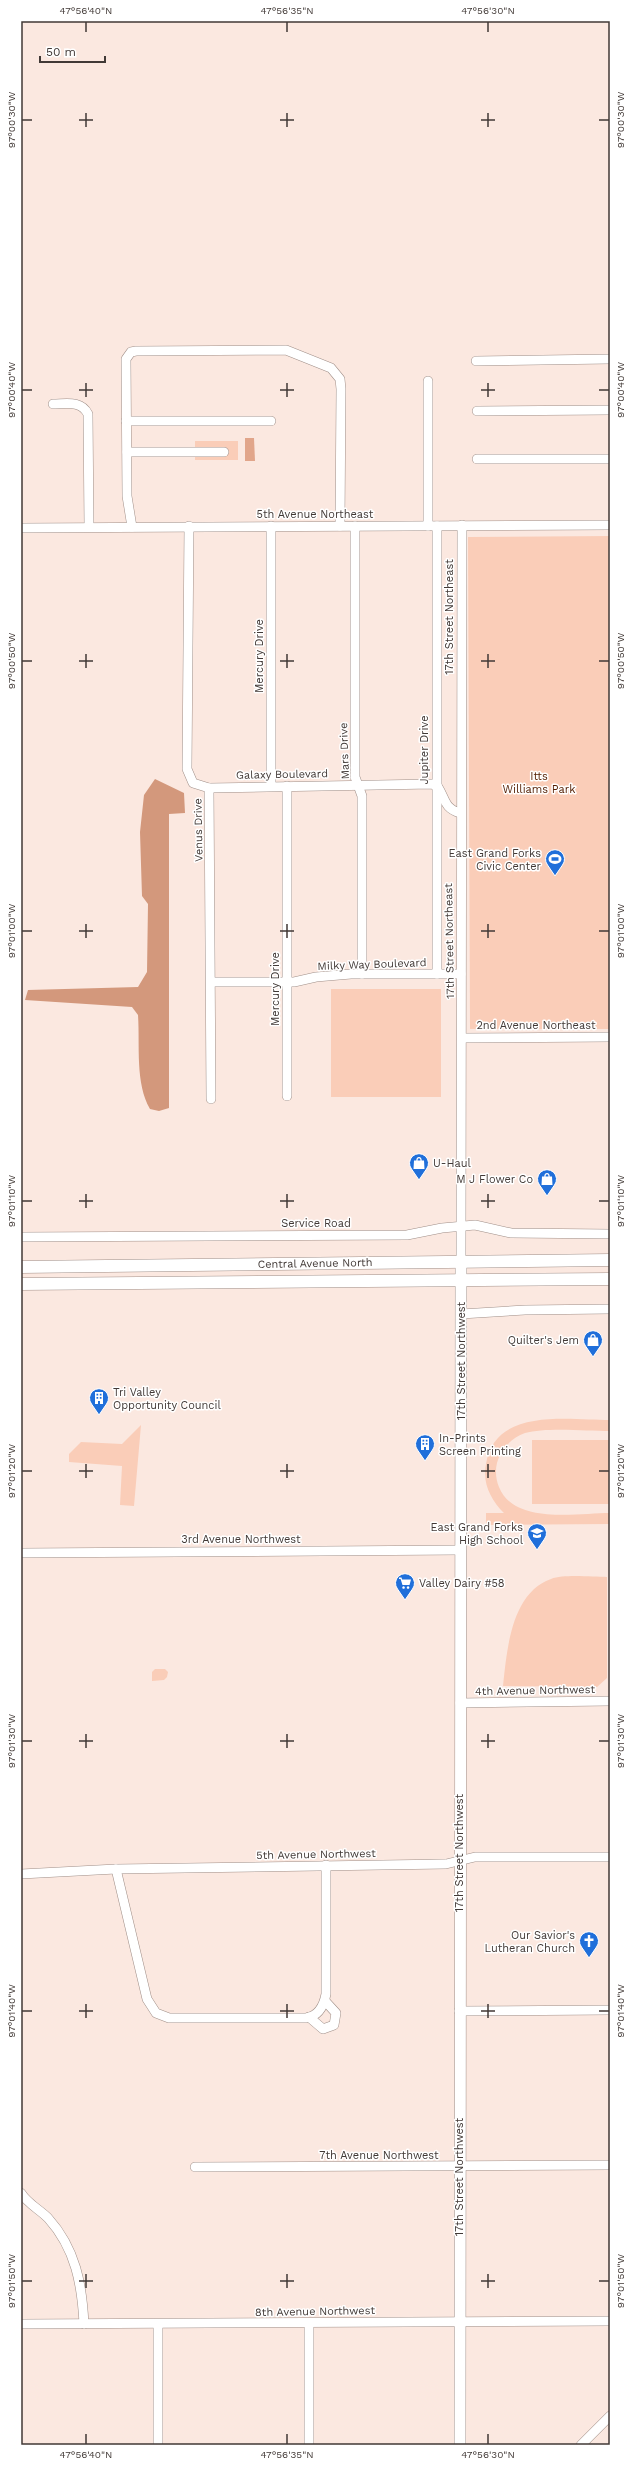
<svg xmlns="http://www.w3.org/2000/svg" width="631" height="2466" viewBox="0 0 631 2466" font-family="'Work Sans',sans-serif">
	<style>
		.green { fill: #facdb8 }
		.forest { fill: #d3987c }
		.water { fill: #e1a58a }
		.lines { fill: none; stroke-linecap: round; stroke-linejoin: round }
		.minor-casing { stroke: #a08f88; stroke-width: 10 }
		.tertiary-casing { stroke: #a08f88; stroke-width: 12 }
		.secondary-casing { stroke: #a08f88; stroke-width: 13 }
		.minor { stroke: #fff; stroke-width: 9 }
		.tertiary { stroke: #fff; stroke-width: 11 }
		.secondary { stroke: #fff; stroke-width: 12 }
		.ticks { fill: none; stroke: #413936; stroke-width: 1.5 }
		.labels { text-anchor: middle; stroke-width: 3; stroke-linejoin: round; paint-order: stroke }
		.street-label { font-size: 11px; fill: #413936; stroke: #fff }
		.park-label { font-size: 11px; fill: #521d00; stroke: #fff }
		.poi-label { font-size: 11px; fill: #413936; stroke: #fff; text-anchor: end }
		.neatline { fill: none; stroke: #413936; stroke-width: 1.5 }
		.ticks-label { font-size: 10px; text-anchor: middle; fill: #413936 }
	</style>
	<rect width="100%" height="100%" fill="#fbe8e0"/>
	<g class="green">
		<rect x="195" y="441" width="43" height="19"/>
		<polygon points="610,536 610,1029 470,1029 468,537"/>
		<rect x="331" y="989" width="110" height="108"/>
		<path d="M610 1420V1431C587 1431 546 1427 525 1433 511 1438 501 1449 497 1463 495 1471 496 1480 499 1487 514 1525 577 1513 610 1513V1524L486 1525V1513H504C491 1500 482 1483 486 1464 495 1407 568 1420 610 1420Z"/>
		<polygon points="141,1425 134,1506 120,1505 122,1466 69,1462 69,1454 81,1442 122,1444"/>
		<rect x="532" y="1440" width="78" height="64"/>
		<path d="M607 1577V1678L597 1687 503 1686C507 1650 511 1593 551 1579 564 1574 592 1577 607 1577Z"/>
		<polygon points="155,1669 165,1669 168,1672 167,1677 164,1680 152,1681 152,1672"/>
	</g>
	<path class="forest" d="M155 779 184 793 185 813 169 814V1108L159 1111 150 1109C135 1083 140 1045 138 1015L132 1007 25 1000 28 990 138 987 147 972 148 904 142 896 140 832 144 795Z"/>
	<polygon class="water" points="245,438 254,438 255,461 245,461"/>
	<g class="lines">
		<g class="minor-casing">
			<g id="minor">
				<polyline points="476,361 610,359"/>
				<path d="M53 404C66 404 81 400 88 414L89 527"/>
				<polyline points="477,411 610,410"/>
				<polyline points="126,421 271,421"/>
				<polyline points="127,452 224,452"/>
				<polyline points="477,459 610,459"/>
				<polyline points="189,526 187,769 193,783 209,788 211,1099"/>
				<polyline points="271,526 271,785"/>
				<polyline points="355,526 355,777 362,796 362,974"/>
				<polyline points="428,526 428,381"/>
				<polyline points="132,527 127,496 126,359 131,352 136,351 286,350 331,368 340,379 341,389 340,526"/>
				<polyline points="21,528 610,525"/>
				<path d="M209 788 432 784 438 787C446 800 444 808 460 813"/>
				<polyline points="437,974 437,526"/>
				<polyline points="211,982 294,982 316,977 351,974 461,974"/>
				<polyline points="462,1038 610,1037"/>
				<polyline points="287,1096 287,786"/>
				<polyline points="21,1237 407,1235 442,1228 475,1225 511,1233 610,1234"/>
				<polyline points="461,1261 462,525"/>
				<polyline points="461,1314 525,1310 610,1309"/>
				<polyline points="21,1553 461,1550"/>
				<polyline points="460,1703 610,1701"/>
				<path d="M116 1869 147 1999 156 2013 169 2018H306C319 2016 324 2005 326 1994V1865"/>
				<polyline points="21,1874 116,1869 446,1864 475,1857 610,1857"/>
				<polyline points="459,2011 610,2010"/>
				<polyline points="309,2017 323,2029 334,2025 336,2013 325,2001"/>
				<polyline points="195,2167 610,2165"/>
				<path d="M21 2193C27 2203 40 2210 48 2218 76 2249 82 2285 84 2324"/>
				<polyline points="21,2324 610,2321"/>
				<polyline points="309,2324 309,2445"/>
				<polyline points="158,2325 158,2445"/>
				<polyline points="581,2445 610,2416"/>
			</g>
		</g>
		<g class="tertiary-casing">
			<polyline id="tertiary" points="460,2445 461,1261"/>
		</g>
		<g class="secondary-casing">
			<g id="secondary">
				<polyline points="21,1267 610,1260"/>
				<polyline points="21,1284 610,1279"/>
			</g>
		</g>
		<use href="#minor" class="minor"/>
		<use href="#tertiary" class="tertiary"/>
		<use href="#secondary" class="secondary"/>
	</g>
	<path class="ticks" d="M86 22V32M287 22V32M488 22V32M86 113V127M287 113V127M488 113V127M22 120H32M79 120H93M280 120H294M481 120H495M599 120H609M86 383V397M287 383V397M488 383V397M22 390H32M79 390H93M280 390H294M481 390H495M599 390H609M86 654V668M287 654V668M488 654V668M22 661H32M79 661H93M280 661H294M481 661H495M599 661H609M86 924V938M287 924V938M488 924V938M22 931H32M79 931H93M280 931H294M481 931H495M599 931H609M86 1194V1208M287 1194V1208M488 1194V1208M22 1201H32M79 1201H93M280 1201H294M481 1201H495M599 1201H609M86 1464V1478M287 1464V1478M488 1464V1478M22 1471H32M79 1471H93M280 1471H294M481 1471H495M599 1471H609M86 1734V1748M287 1734V1748M488 1734V1748M22 1741H32M79 1741H93M280 1741H294M481 1741H495M599 1741H609M86 2004V2018M287 2004V2018M488 2004V2018M22 2011H32M79 2011H93M280 2011H294M481 2011H495M599 2011H609M86 2274V2288M287 2274V2288M488 2274V2288M22 2281H32M79 2281H93M280 2281H294M481 2281H495M599 2281H609M86 2434V2444M287 2434V2444M488 2434V2444"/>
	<defs>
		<g id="stadium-pin" transform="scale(1)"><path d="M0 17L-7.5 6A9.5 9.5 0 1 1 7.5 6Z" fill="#206fda" stroke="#fff"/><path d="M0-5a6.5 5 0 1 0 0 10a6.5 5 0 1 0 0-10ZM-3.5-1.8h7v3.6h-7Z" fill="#fff"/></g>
		<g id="shop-pin" transform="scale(1)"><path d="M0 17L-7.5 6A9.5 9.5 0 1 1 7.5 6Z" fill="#206fda" stroke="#fff"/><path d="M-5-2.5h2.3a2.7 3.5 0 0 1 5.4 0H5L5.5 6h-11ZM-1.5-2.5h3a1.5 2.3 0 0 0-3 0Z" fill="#fff"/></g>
		<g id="building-pin" transform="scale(1)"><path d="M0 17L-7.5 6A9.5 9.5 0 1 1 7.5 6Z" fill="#206fda" stroke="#fff"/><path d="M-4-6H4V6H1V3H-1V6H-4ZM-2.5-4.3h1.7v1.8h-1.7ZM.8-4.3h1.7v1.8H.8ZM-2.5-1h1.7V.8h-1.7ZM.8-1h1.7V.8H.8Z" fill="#fff"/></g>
		<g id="school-pin" transform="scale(1)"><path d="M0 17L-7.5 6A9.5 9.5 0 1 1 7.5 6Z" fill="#206fda" stroke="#fff"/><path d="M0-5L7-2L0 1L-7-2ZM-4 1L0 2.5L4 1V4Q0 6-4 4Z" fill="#fff"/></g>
		<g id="supermarket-pin" transform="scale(1)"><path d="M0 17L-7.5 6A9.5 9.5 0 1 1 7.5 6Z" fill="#206fda" stroke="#fff"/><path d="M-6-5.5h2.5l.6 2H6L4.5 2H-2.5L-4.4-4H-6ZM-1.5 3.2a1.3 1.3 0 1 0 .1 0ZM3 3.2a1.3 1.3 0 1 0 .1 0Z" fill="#fff"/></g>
		<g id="church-pin" transform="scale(1)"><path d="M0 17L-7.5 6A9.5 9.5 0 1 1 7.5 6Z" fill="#206fda" stroke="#fff"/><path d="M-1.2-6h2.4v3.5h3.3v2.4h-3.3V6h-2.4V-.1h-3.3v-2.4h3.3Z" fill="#fff"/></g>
	</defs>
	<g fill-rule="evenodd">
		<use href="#stadium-pin" x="555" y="859"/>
		<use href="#shop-pin" x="419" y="1163"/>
		<use href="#shop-pin" x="547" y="1179"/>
		<use href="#shop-pin" x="593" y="1340"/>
		<use href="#building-pin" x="99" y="1398"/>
		<use href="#building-pin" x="425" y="1444"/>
		<use href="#school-pin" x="537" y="1533"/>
		<use href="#supermarket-pin" x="405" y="1583"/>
		<use href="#church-pin" x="589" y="1941"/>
	</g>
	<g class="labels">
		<g class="street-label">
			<text x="315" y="518">5th Avenue Northeast</text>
			<text transform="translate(449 617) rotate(-90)" y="4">17th Street Northeast</text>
			<text transform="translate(259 656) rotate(-90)" y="4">Mercury Drive</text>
			<text transform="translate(424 750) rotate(-90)" y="4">Jupiter Drive</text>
			<text transform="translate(344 751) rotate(-92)" y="4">Mars Drive</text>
			<text transform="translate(282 774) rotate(-1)" y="4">Galaxy Boulevard</text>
			<text transform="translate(198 830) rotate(-91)" y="4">Venus Drive</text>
			<text transform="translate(449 941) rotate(-91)" y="4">17th Street Northeast</text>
			<text transform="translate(372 964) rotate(-2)" y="4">Milky Way Boulevard</text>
			<text transform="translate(275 989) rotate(-90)" y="4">Mercury Drive</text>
			<text x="536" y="1029">2nd Avenue Northeast</text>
			<text x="316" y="1227">Service Road</text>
			<text transform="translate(315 1263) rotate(-1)" y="4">Central Avenue North</text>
			<text transform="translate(461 1361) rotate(-90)" y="4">17th Street Northwest</text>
			<text x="241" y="1543">3rd Avenue Northwest</text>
			<text transform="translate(535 1690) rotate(-1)" y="4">4th Avenue Northwest</text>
			<text transform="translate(459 1853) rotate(-90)" y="4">17th Street Northwest</text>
			<text transform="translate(316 1854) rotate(-1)" y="4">5th Avenue Northwest</text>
			<text x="379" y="2159">7th Avenue Northwest</text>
			<text transform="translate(459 2177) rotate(-90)" y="4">17th Street Northwest</text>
			<text transform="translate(315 2311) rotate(-1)" y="4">8th Avenue Northwest</text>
		</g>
		<g class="park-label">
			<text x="539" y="780">Itts<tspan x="539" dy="13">Williams Park</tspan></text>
		</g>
		<g class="poi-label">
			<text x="541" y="857">East Grand Forks<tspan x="541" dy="13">Civic Center</tspan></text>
			<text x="433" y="1167" text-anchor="start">U-Haul</text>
			<text x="533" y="1183">M J Flower Co</text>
			<text x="579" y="1344">Quilter's Jem</text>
			<text x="113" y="1396" text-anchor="start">Tri Valley<tspan x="113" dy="13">Opportunity Council</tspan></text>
			<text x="439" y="1442" text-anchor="start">In-Prints<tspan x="439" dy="13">Screen Printing</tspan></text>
			<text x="523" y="1531">East Grand Forks<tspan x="523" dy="13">High School</tspan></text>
			<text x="419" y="1587" text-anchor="start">Valley Dairy #58</text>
			<text x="575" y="1939">Our Savior's<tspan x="575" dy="13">Lutheran Church</tspan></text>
		</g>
	</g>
	<rect width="631" height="2466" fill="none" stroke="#ffffff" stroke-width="44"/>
	<path d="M40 56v6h65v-6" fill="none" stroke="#413936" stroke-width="2"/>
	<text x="46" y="56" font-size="12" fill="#413936" stroke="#ffffff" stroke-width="3" paint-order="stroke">50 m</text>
	<rect x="22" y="22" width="587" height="2422" class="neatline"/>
	<g class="ticks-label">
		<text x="86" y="14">47°56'40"N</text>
		<text x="287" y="14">47°56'35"N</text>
		<text x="488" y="14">47°56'30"N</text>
		<text transform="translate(620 120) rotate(-90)" y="4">97°00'30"W</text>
		<text transform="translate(11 120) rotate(-90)" y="4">97°00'30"W</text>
		<text transform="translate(620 390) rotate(-90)" y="4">97°00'40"W</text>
		<text transform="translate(11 390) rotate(-90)" y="4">97°00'40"W</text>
		<text transform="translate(11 661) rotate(-90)" y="4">97°00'50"W</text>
		<text transform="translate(620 661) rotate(-90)" y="4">97°00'50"W</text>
		<text transform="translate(11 931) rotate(-90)" y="4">97°01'00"W</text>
		<text transform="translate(620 931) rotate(-90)" y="4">97°01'00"W</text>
		<text transform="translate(11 1201) rotate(-90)" y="4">97°01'10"W</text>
		<text transform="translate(620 1201) rotate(-90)" y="4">97°01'10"W</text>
		<text transform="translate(11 1471) rotate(-90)" y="4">97°01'20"W</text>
		<text transform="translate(620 1471) rotate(-90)" y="4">97°01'20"W</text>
		<text transform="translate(11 1741) rotate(-90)" y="4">97°01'30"W</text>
		<text transform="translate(620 1741) rotate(-90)" y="4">97°01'30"W</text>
		<text transform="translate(11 2011) rotate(-90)" y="4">97°01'40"W</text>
		<text transform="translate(620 2011) rotate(-90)" y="4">97°01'40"W</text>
		<text transform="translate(620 2281) rotate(-90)" y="4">97°01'50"W</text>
		<text transform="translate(11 2281) rotate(-90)" y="4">97°01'50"W</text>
		<text x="86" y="2458">47°56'40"N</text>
		<text x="287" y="2458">47°56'35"N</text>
		<text x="488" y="2458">47°56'30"N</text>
	</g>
</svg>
